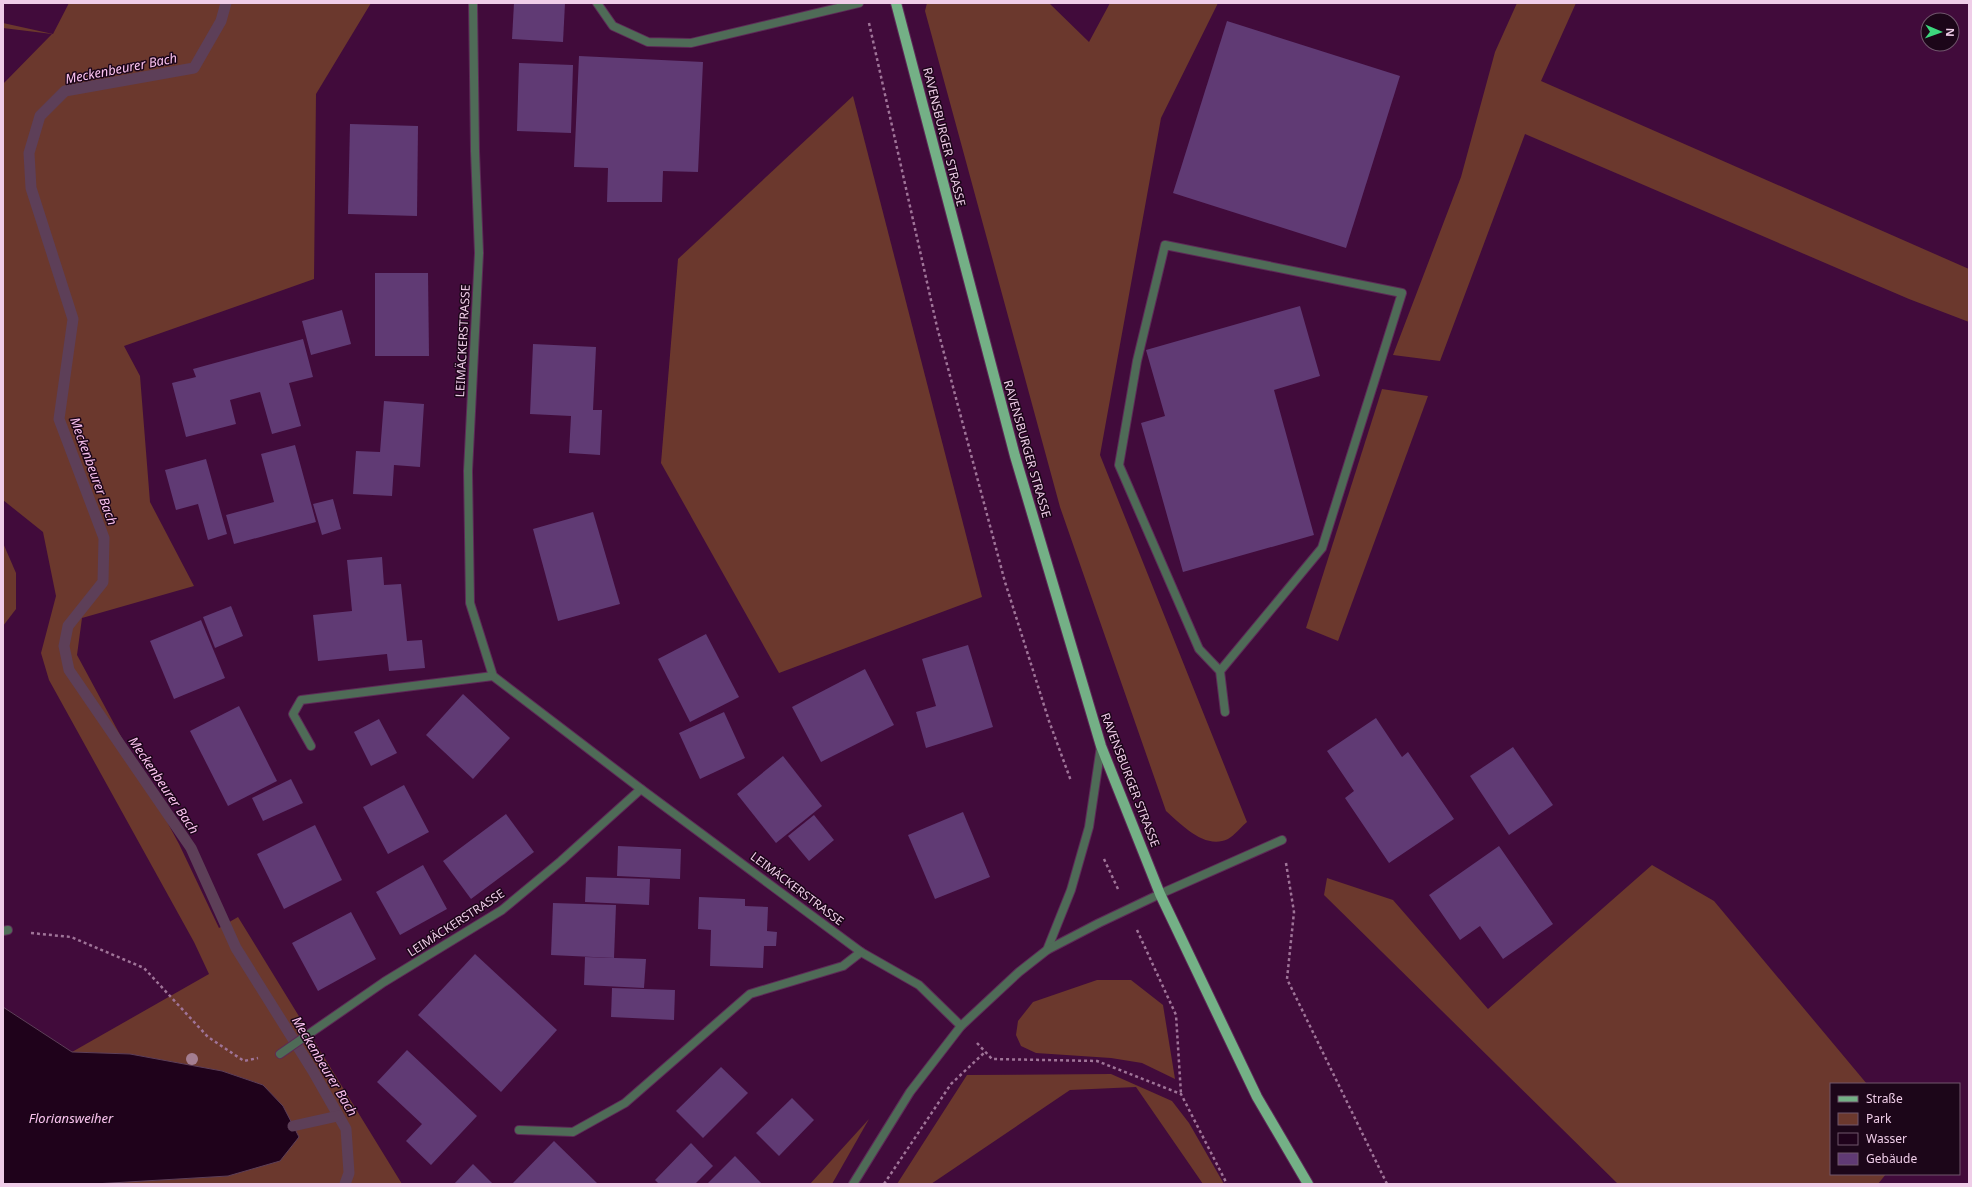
<svg xmlns="http://www.w3.org/2000/svg" width="1972" height="1187" viewBox="0 0 1972 1187" font-family="'Noto Sans',sans-serif">
	<style>
		.green { fill: #6b382d }
		.water { fill: #1f021b; stroke: #5d3f58 }
		.lines { fill: none; stroke-linecap: round; stroke-linejoin: round }
		.stream { stroke: #5d3f58; stroke-width: 11 }
		.building { fill: #603a74 }
		.service-casing { stroke: #5d2a57; stroke-width: 10 }
		.minor-casing { stroke: #5d2a57; stroke-width: 10 }
		.tertiary-casing { stroke: #5d2a57; stroke-width: 10 }
		.primary-casing { stroke: #5d2a57; stroke-width: 12 }
		.path { stroke: #9f7498; stroke-width: 2.5; stroke-dasharray: 3 3; stroke-linecap: butt }
		.service { stroke: #4f6b57; stroke-width: 8 }
		.minor { stroke: #4f6b57; stroke-width: 8 }
		.tertiary { stroke: #4f6b57; stroke-width: 8 }
		.primary { stroke: #74b086; stroke-width: 10 }
		.tree { fill: #a47e91 }
		.labels { text-anchor: middle; stroke-width: 3; stroke-linejoin: round; paint-order: stroke }
		.street-label { font-size: 12px; fill: #efcde8; stroke: #1c0619 }
		.water-label { font-size: 13px; font-style: italic; fill: #fbc3f0; stroke: #1c0619 }
	</style>
	<rect width="100%" height="100%" fill="#410b3b"/>
	<g class="green">
		<polygon points="69,3 371,3 316,94 314,279 124,346 140,376 150,502 194,586 82,618 77,655 179,844 219,928 238,917 402,1184 94,1184 228,1176 299,1137 283,1106 263,1085 222,1071 130,1054 72,1052 209,974 194,942 49,680 41,653 56,596 43,532 3,500 3,84 52,34 3,28 3,23 53,34"/>
		<path d="M927 3H1049L1089 42 1110 3H1218L1161 118 1100 455 1247 822C1241 827 1234 836 1228 839 1205 850 1182 825 1166 811L1060 507 925 11Z"/>
		<polygon points="1517,3 1576,3 1541,81 1969,269 1969,322 1909,299 1525,134 1440,361 1393,355 1461,177 1495,52"/>
		<polygon points="853,96 982,597 779,673 661,463 678,259"/>
		<polygon points="1382,389 1428,396 1338,641 1306,628"/>
		<polygon points="3,543 16,573 16,609 3,626"/>
		<polygon points="1652,865 1714,901 1867,1084 1831,1084 1831,1174 1886,1174 1878,1184 1618,1184 1324,895 1327,878 1393,900 1488,1009"/>
		<polygon points="1097,980 1131,980 1163,1005 1175,1079 1142,1063 1111,1058 1036,1053 1021,1046 1016,1035 1018,1021 1033,1002"/>
		<polygon points="1111,1074 1172,1101 1189,1123 1224,1184 1203,1184 1136,1087 1070,1090 931,1184 897,1184 967,1075"/>
		<polygon points="869,1119 832,1184 810,1184"/>
	</g>
	<polygon class="water" points="3,1007 72,1052 130,1054 222,1071 263,1085 283,1106 299,1137 280,1161 228,1176 94,1184 3,1184"/>
	<g class="lines">
		<g class="stream">
			<polyline points="226,3 221,21 194,68 65,91 40,116 29,153 31,188 73,319 59,419 104,538 103,582 68,626 64,646 69,670 191,848 236,948 313,1071 346,1129 349,1173 345,1184"/>
			<polyline points="293,1126 338,1116"/>
		</g>
	</g>
	<g class="building">
		<polygon points="514,3 565,3 563,42 512,39"/>
		<polygon points="1227,21 1400,76 1346,248 1173,193"/>
		<polygon points="579,56 703,62 698,172 663,171 662,202 607,202 608,168 574,167"/>
		<polygon points="519,63 573,65 571,133 517,131"/>
		<polygon points="350,124 418,126 417,216 348,214"/>
		<polygon points="375,273 428,273 429,356 375,356"/>
		<polygon points="1300,306 1320,376 1274,390 1314,535 1183,572 1141,423 1165,416 1146,350"/>
		<polygon points="342,310 351,344 311,355 302,321"/>
		<polygon points="303,339 313,377 289,383 301,426 272,434 260,392 230,400 236,424 186,437 172,383 196,377 193,369"/>
		<polygon points="533,344 596,347 593,410 602,410 600,455 569,453 571,416 530,414"/>
		<polygon points="384,401 424,404 420,467 394,465 392,496 353,494 356,451 380,452"/>
		<polygon points="295,445 316,522 234,544 226,515 274,502 261,454"/>
		<polygon points="206,459 227,534 208,540 198,504 176,510 165,470"/>
		<polygon points="333,499 341,529 322,535 313,504"/>
		<polygon points="593,512 620,604 558,621 533,529"/>
		<polygon points="382,557 384,585 401,584 407,641 422,640 425,668 389,671 387,654 318,661 313,615 352,611 347,560"/>
		<polygon points="231,606 243,636 215,648 203,617"/>
		<polygon points="201,620 225,678 174,699 150,641"/>
		<polygon points="706,634 739,697 690,722 658,659"/>
		<polygon points="968,645 993,727 926,748 916,712 936,706 922,659"/>
		<polygon points="865,669 894,725 821,762 792,707"/>
		<polygon points="463,694 510,738 473,779 426,735"/>
		<polygon points="239,706 277,781 228,806 190,731"/>
		<polygon points="724,712 745,758 700,779 679,733"/>
		<polygon points="1376,718 1402,757 1408,752 1454,819 1389,863 1345,798 1354,791 1327,751"/>
		<polygon points="379,719 397,753 371,766 354,732"/>
		<polygon points="1513,747 1553,805 1509,835 1470,776"/>
		<polygon points="783,756 822,806 776,843 737,794"/>
		<polygon points="291,779 303,803 263,821 252,798"/>
		<polygon points="404,785 429,832 388,854 363,807"/>
		<polygon points="963,812 990,877 935,899 908,835"/>
		<polygon points="506,814 534,852 471,899 443,861"/>
		<polygon points="814,815 834,840 809,861 788,836"/>
		<polygon points="315,825 342,880 284,909 257,854"/>
		<polygon points="618,846 681,849 680,879 617,876"/>
		<polygon points="1499,846 1553,924 1503,959 1480,926 1460,940 1429,895"/>
		<polygon points="423,865 447,909 400,935 376,892"/>
		<polygon points="586,877 650,879 649,905 585,902"/>
		<polygon points="699,897 745,899 745,906 768,907 767,931 777,932 776,946 764,946 763,968 710,966 711,930 698,929"/>
		<polygon points="553,903 616,905 614,958 551,955"/>
		<polygon points="351,912 376,959 318,991 292,943"/>
		<polygon points="475,954 557,1030 501,1092 418,1015"/>
		<polygon points="585,957 646,959 644,988 584,985"/>
		<polygon points="612,988 675,990 674,1020 611,1017"/>
		<polygon points="407,1050 477,1116 431,1165 406,1141 422,1124 377,1082"/>
		<polygon points="721,1067 748,1093 703,1138 676,1111"/>
		<polygon points="792,1098 814,1120 779,1156 756,1133"/>
		<polygon points="554,1141 598,1184 512,1184"/>
		<polygon points="691,1143 713,1166 695,1184 659,1184 655,1180"/>
		<polygon points="735,1156 761,1183 759,1184 707,1184"/>
		<polygon points="473,1164 493,1184 454,1184"/>
	</g>
	<g class="lines">
		<g class="service-casing">
			<g id="service">
				<polyline points="597,3 613,26 648,42 691,43 859,3"/>
				<polyline points="1220,671 1199,649 1119,465 1137,361 1165,245 1402,293 1322,548 1220,671 1225,712"/>
				<polyline points="1160,894 1282,840"/>
				<polyline points="3,931 8,930"/>
				<polyline points="280,1054 384,982 502,910 561,861 641,789"/>
			</g>
		</g>
		<g class="minor-casing">
			<g id="minor">
				<polyline points="473,3 475,151 479,253 468,471 470,603 493,676 641,789 861,952 919,985 961,1026"/>
				<polyline points="311,746 293,714 301,700 493,676"/>
				<polyline points="519,1130 573,1132 625,1103 750,994 843,966 861,952"/>
			</g>
		</g>
		<g class="tertiary-casing">
			<g id="tertiary">
				<polyline points="1047,950 1071,890 1089,827 1101,746"/>
				<polyline points="853,1184 910,1092 961,1026 1019,972 1047,950 1099,923 1160,894"/>
			</g>
		</g>
		<g class="primary-casing">
			<polyline id="primary" points="896,3 1015,456 1101,746 1160,894 1257,1097 1308,1184"/>
		</g>
		<g class="path">
			<polyline points="869,23 937,327 1005,582 1049,721 1071,781"/>
			<polyline points="1104,859 1118,889"/>
			<polyline points="1286,863 1294,912 1287,979 1387,1184"/>
			<polyline points="1137,930 1176,1015 1181,1094"/>
			<polyline points="31,933 71,937 144,968 208,1037 244,1061 258,1058"/>
			<polyline points="977,1043 992,1059 1097,1061 1181,1094 1227,1184"/>
			<polyline points="884,1184 951,1084 985,1052"/>
		</g>
		<use href="#service" class="service"/>
		<use href="#minor" class="minor"/>
		<use href="#tertiary" class="tertiary"/>
		<use href="#primary" class="primary"/>
	</g>
	<circle class="tree" cx="192" cy="1059" r="6"/>
	<g class="labels">
		<g class="street-label">
			<text transform="translate(944 137) rotate(76)" y="4">RAVENSBURGER STRASSE</text>
			<text transform="translate(463 341) rotate(-87)" y="4">LEIMÄCKERSTRASSE</text>
			<text transform="translate(1027 449) rotate(74)" y="4">RAVENSBURGER STRASSE</text>
			<text transform="translate(1130 780) rotate(69)" y="4">RAVENSBURGER STRASSE</text>
			<text transform="translate(797 889) rotate(37)" y="4">LEIMÄCKERSTRASSE</text>
			<text transform="translate(456 923) rotate(-33)" y="4">LEIMÄCKERSTRASSE</text>
		</g>
		<g class="water-label">
			<text transform="translate(121 68) rotate(-11)" y="5">Meckenbeurer Bach</text>
			<text transform="translate(94 471) rotate(70)" y="5">Meckenbeurer Bach</text>
			<text transform="translate(164 785) rotate(56)" y="5">Meckenbeurer Bach</text>
			<text transform="translate(325 1066) rotate(59)" y="5">Meckenbeurer Bach</text>
			<text x="71" y="1123">Floriansweiher</text>
		</g>
	</g>
	<rect width="1972" height="1187" fill="none" stroke="#efcde8" stroke-width="8"/>
	<rect x="1830" y="1083" width="130" height="92" fill="#1c0619" stroke="#70566c"/>
	<rect x="1838" y="1096" width="20" height="6" fill="#74b086" stroke="#70566c"/>
	<text x="1866" y="1103" font-size="12" fill="#efcde8">Straße</text>
	<rect x="1838" y="1113" width="20" height="12" fill="#6b382d" stroke="#70566c"/>
	<text x="1866" y="1123" font-size="12" fill="#efcde8">Park</text>
	<rect x="1838" y="1133" width="20" height="12" fill="#1f021b" stroke="#70566c"/>
	<text x="1866" y="1143" font-size="12" fill="#efcde8">Wasser</text>
	<rect x="1838" y="1153" width="20" height="12" fill="#603a74" stroke="#70566c"/>
	<text x="1866" y="1163" font-size="12" fill="#efcde8">Gebäude</text>
	<g transform="translate(1940 32) rotate(92)"><circle r="19" fill="#1c0619" stroke="#70566c"/>
	<path d="M0-3L7 15L0 10L-7 15Z" fill="#3dd77e"/>
	<text y="-6" font-size="11" font-weight="bold" text-anchor="middle" fill="#efcde8">N</text>
	</g>
</svg>
